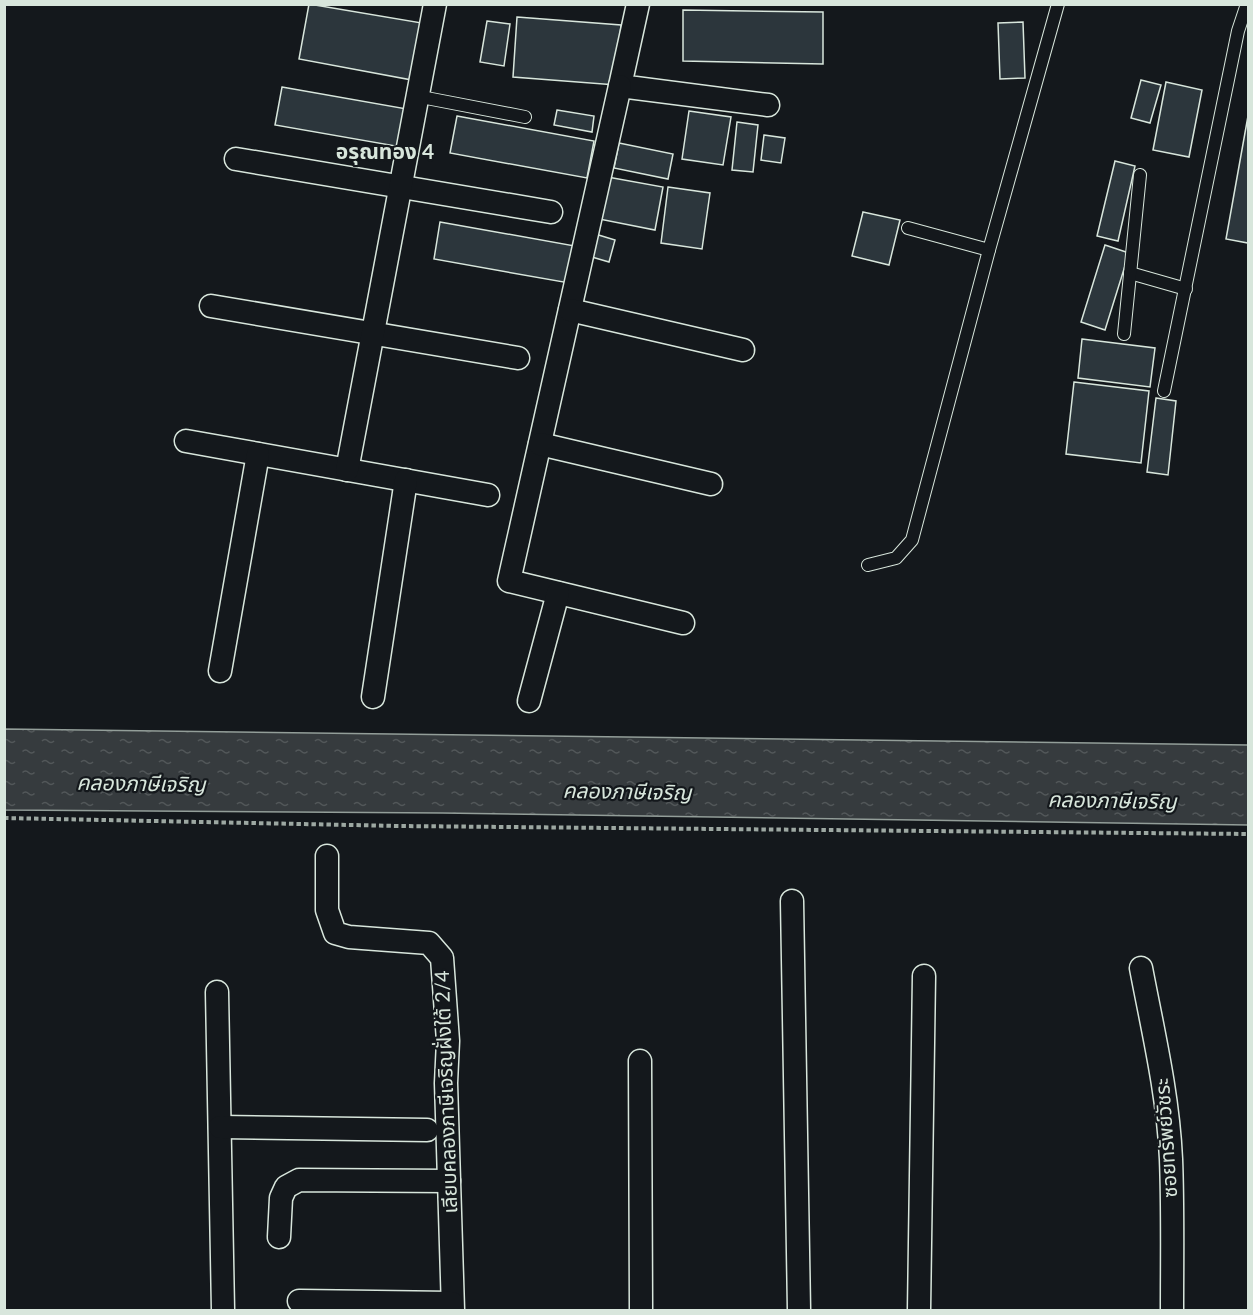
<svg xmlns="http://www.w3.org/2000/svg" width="1253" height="1315" viewBox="0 0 1253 1315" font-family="Lato,'Noto Sans Thai',sans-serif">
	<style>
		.water { fill: url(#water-ripples); stroke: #939e99; stroke-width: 1.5 }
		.building { fill: #2c363c; stroke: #d8e6dc; stroke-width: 1.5 }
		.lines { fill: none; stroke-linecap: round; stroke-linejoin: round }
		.service-casing { stroke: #d8e6dc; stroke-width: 14 }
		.minor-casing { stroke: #d8e6dc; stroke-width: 25 }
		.path { stroke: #9da8a2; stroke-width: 4; stroke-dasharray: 4.5 3; stroke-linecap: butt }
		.service { stroke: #14181c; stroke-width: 12 }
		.minor { stroke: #14181c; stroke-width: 22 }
		.labels { text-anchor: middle; stroke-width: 4.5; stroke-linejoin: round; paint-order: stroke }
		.street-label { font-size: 20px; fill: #d8e6dc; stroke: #14181c }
		.neighbourhood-label { font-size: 21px; font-weight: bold; fill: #d8e6dc; stroke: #14181c }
		.water-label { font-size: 21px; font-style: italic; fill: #d8e6dc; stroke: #14181c }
	</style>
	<defs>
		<pattern id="water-ripples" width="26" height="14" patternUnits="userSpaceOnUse" patternTransform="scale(1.5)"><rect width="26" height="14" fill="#363b3e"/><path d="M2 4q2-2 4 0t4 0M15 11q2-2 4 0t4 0" fill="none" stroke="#525759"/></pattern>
	</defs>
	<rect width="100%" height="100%" fill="#14181c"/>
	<polygon class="water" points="5,729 1248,745 1248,825 442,813 5,810"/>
	<g class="building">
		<polygon points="309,4 422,23 412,80 299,59"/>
		<polygon points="683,10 823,12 823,64 683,61"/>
		<polygon points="517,17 621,25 616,85 513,77"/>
		<polygon points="487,21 510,24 504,66 480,62"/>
		<polygon points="1023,22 1025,78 1000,79 998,23"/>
		<polygon points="1141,80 1161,85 1150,123 1131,118"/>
		<polygon points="1166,82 1202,90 1189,157 1153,150"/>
		<polygon points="282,87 407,109 401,147 275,125"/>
		<polygon points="557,110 594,116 592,132 554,125"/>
		<polygon points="689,111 731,117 723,165 682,159"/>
		<polygon points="457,116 594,141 587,178 450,153"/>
		<polygon points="1248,116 1248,243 1226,239"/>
		<polygon points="737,122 758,125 753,172 732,170"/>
		<polygon points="764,135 785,138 781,163 761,160"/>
		<polygon points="619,143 673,154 668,179 614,168"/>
		<polygon points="1115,161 1135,166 1118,241 1097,236"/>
		<polygon points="602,176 663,187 655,230 594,218"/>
		<polygon points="668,187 710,193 702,249 661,243"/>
		<polygon points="863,212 900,220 889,265 852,256"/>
		<polygon points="440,222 575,246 569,283 434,259"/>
		<polygon points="592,233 615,240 609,262 585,255"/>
		<polygon points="1105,245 1129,253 1105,330 1081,322"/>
		<polygon points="1082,339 1155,348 1150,387 1078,378"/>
		<polygon points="1074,382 1149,391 1141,463 1066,454"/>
		<polygon points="1156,398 1176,401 1168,475 1147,472"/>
	</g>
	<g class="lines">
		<g class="service-casing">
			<g id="service">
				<polyline points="416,96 525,117"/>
				<polyline points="908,228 989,250"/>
				<polyline points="1130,273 1186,289"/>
				<polyline points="1124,334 1140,175"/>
				<polyline points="1164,391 1238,31 1247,4"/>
				<polyline points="868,565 896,558 912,540 989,250 1058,4"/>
			</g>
		</g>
		<g class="minor-casing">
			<g id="minor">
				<polyline points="638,4 620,86 768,105"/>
				<polyline points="620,86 509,581 683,623"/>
				<polyline points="236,159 551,212"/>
				<polyline points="211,306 518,358"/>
				<polyline points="570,310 743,350"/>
				<polyline points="186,441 488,495"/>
				<polyline points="540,444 711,484"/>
				<polyline points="347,470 435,4"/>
				<polyline points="220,671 258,454"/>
				<polyline points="373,697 406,480"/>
				<polyline points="529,701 558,593"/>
				<polyline points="327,856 327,910 335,933 349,937 429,943 442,958 448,1041 446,1083 453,1310"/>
				<polyline points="792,901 799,1310"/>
				<path d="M1141 968C1153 1031 1168 1094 1171 1159 1173 1209 1172 1260 1172 1310"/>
				<polyline points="217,992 223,1310"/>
				<polyline points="640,1061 641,1310"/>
				<polyline points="220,1127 427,1130"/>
				<polyline points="279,1237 281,1198 286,1187 299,1180 449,1181"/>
				<polyline points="299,1301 452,1303"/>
				<polyline points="919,1310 924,976"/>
			</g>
		</g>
		<polyline class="path" points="4,818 400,826 1248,834"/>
		<use href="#service" class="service"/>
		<use href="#minor" class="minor"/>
	</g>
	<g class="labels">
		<g class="street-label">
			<text transform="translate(446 1092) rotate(-92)" y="7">เลียบคลองภาษีเจริญฝั่งใต้ 2/4</text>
			<text transform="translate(1166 1138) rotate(-94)" y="7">ซอยทรัพย์วัชระ</text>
		</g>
		<g class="neighbourhood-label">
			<text x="385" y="159">อรุณทอง 4</text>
		</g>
		<g class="water-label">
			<text transform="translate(141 784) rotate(1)" y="7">คลองภาษีเจริญ</text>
			<text transform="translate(627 792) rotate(1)" y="7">คลองภาษีเจริญ</text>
			<text transform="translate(1112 801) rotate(1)" y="7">คลองภาษีเจริญ</text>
		</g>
	</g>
	<rect width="1253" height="1315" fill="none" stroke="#d8e6dc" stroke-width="12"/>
</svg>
